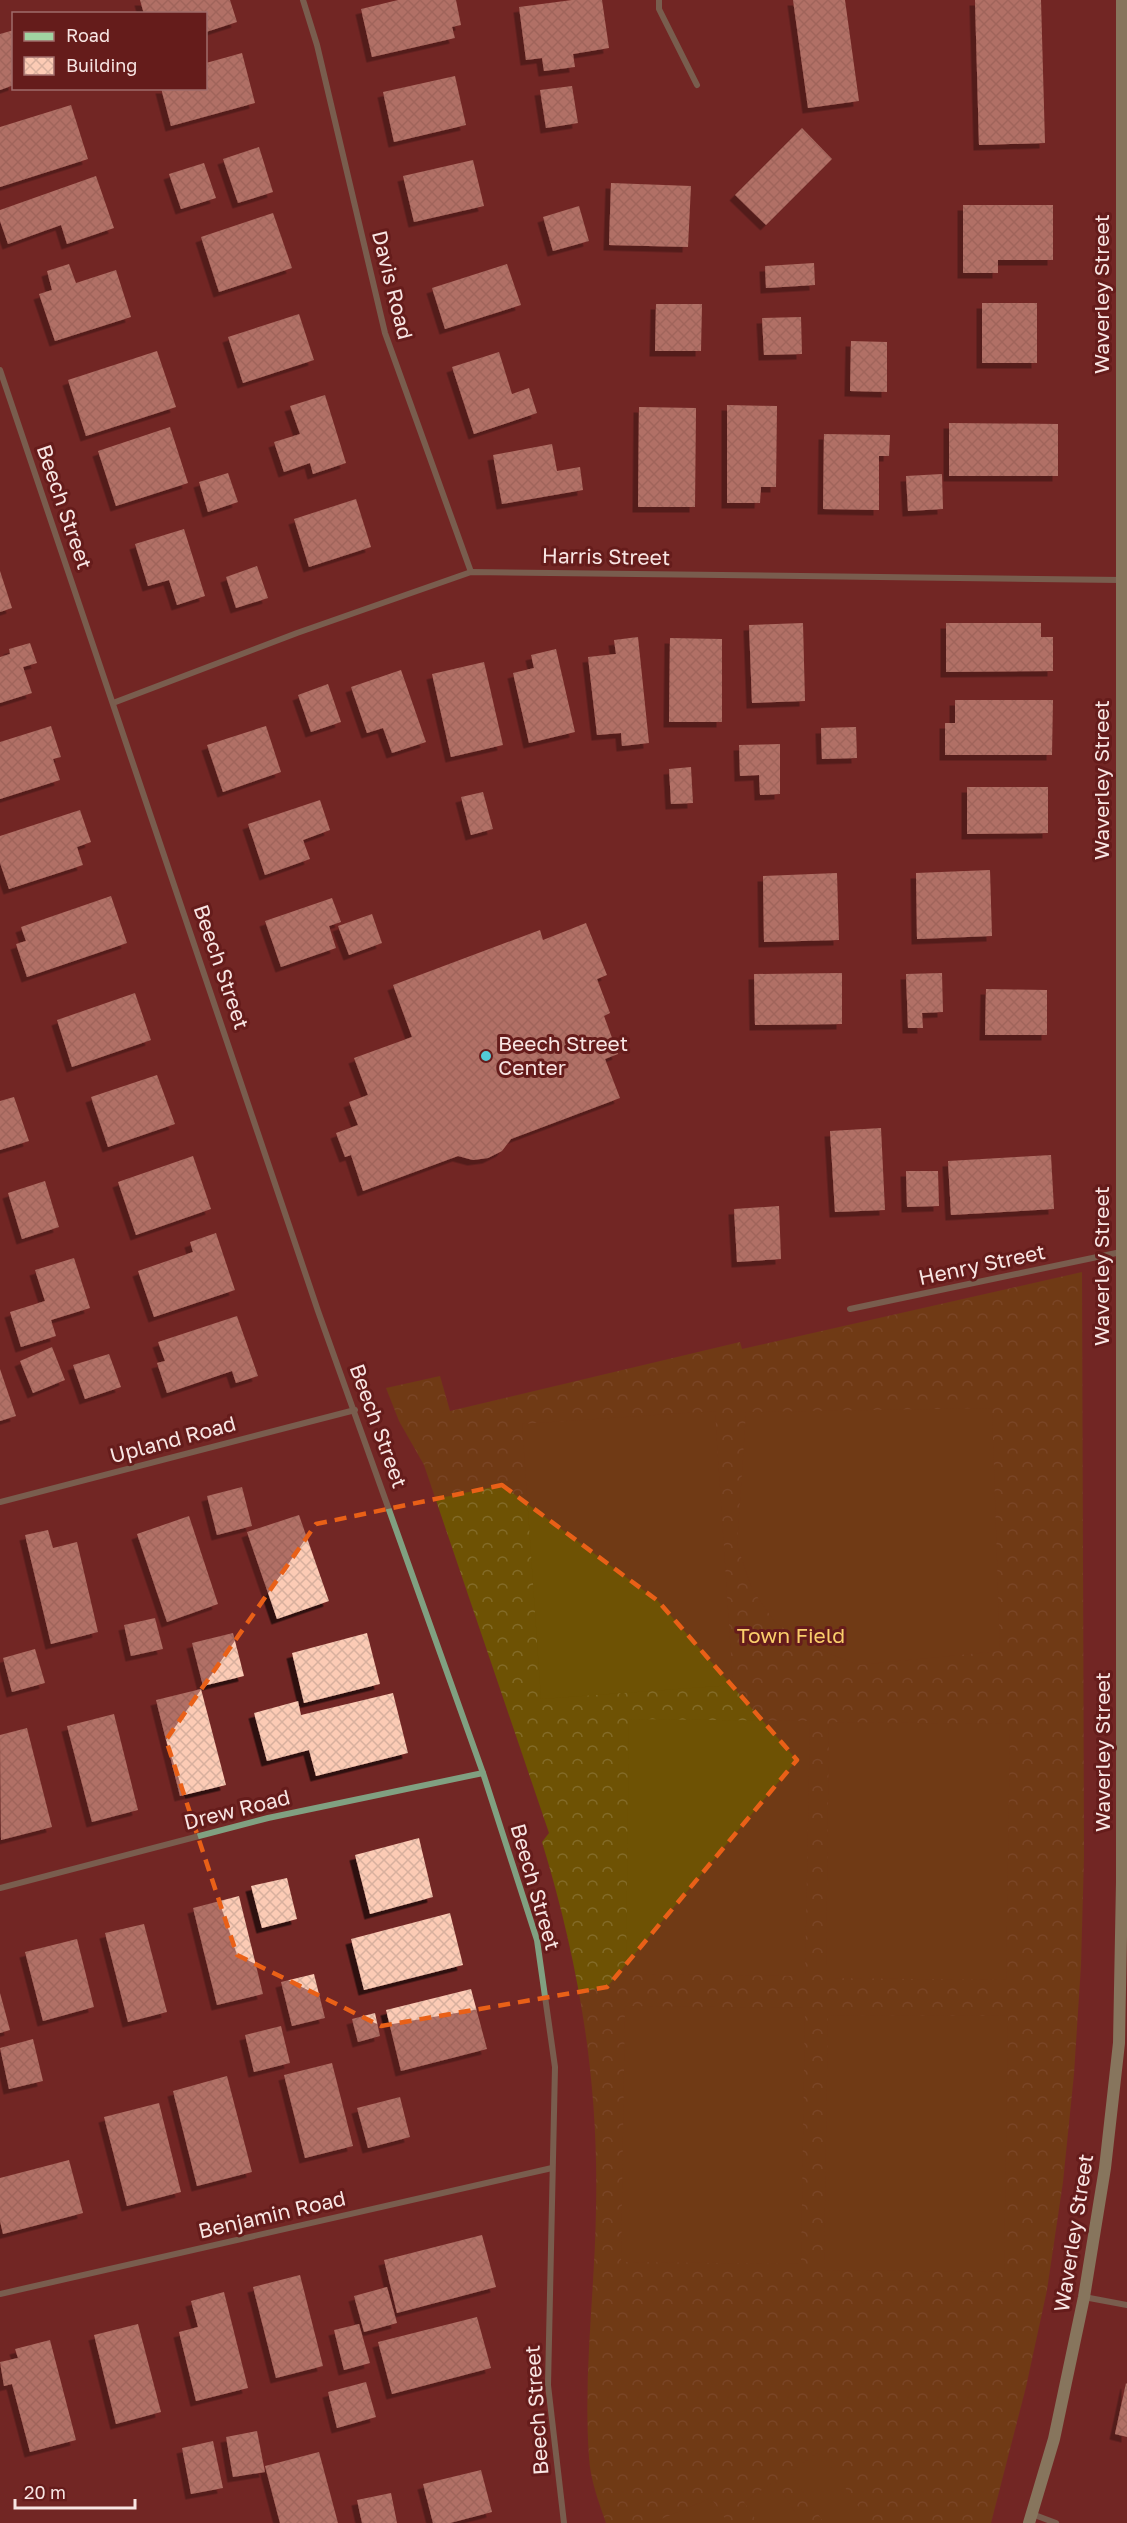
<svg xmlns="http://www.w3.org/2000/svg" width="1127" height="2523" viewBox="0 0 1127 2523" font-family="'Golos Text',sans-serif">
	<style>
		.forest { fill: url(#forest-crowns) }
		.pitch { fill: #6e5204 }
		.building { fill: url(#building-cross-hatch); filter: url(#shadow) }
		.lines { fill: none; stroke-linecap: round; stroke-linejoin: round }
		.street { stroke: #80a081; stroke-width: 6 }
		.secondary { stroke: #a1d4a2; stroke-width: 12 }
		.marked { fill: none; stroke: #e96017; stroke-width: 4.5; stroke-dasharray: 12 8; stroke-linejoin: round }
		.poi-dot { fill: #52cbd8; stroke: #651c1b; stroke-width: 2 }
		.labels { text-anchor: middle; stroke-width: 6; stroke-linejoin: round; paint-order: stroke }
		.street-label { font-size: 21px; fill: #f8e5e3; stroke: #651c1b }
		.poi-label { font-size: 21px; fill: #f8e5e3; stroke: #651c1b; text-anchor: start }
		.park-label { font-size: 21px; fill: #face6b; stroke: #651c1b }
	</style>
	<defs>
		<pattern id="forest-crowns" width="20" height="18" patternUnits="userSpaceOnUse" patternTransform="scale(1.5)"><rect width="20" height="18" fill="#6e5204"/><path d="M2 6a3 3 0 1 1 6 0M12 15a3 3 0 1 1 6 0" fill="none" stroke="#836b28"/></pattern>
		<pattern id="building-cross-hatch" width="8" height="8" patternUnits="userSpaceOnUse" patternTransform="scale(1.5)"><rect width="8" height="8" fill="#fccbb5"/><path d="M0 0l8 8M0 8l8-8" fill="none" stroke="#d8b09e"/></pattern>
		<filter id="shadow"><feDropShadow dx="-5.5" dy="5.5" stdDeviation="0" flood-color="#0009"/></filter>
	</defs>
	<rect width="100%" height="100%" fill="#722725"/>
	<path class="forest" d="M1082 1272 1084 1856 1081 1965 1074 2074 1063 2182 1047 2290 1026 2387 991 2523H606C599 2503 590 2479 589 2457 583 2374 595 2291 596 2208 599 2081 579 1963 542 1842L549 1833 424 1465 399 1421 386 1388 440 1376 450 1411 740 1342 742 1349Z"/>
	<g class="pitch">
		<polygon points="992,1408 1000,1651 858,1665 805,1644 774,1621 752,1589 737,1545 746,1412"/>
		<polygon points="715,1411 733,1685 541,1699 522,1424"/>
		<polygon points="629,1719 810,1721 805,1976 626,1974"/>
		<polygon points="829,1722 1010,1724 1006,1980 826,1978"/>
		<polygon points="625,2006 805,2008 801,2264 621,2262"/>
		<polygon points="828,2015 1008,2016 1004,2272 824,2270"/>
		<polygon points="820,2451 866,2518 859,2523 824,2523 790,2472"/>
		<polygon points="775,2481 802,2523 758,2523 744,2502"/>
		<polygon points="711,2498 728,2523 652,2523"/>
	</g>
	<g class="building">
		<polygon points="140,0 230,0 237,22 206,32 206,14 144,14"/>
		<polygon points="398,0 456,0 461,25 452,27 455,38 372,57 361,9"/>
		<polygon points="572,0 602,0 609,48 573,54 575,67 544,71 542,58 526,60 519,7"/>
		<polygon points="793,0 845,0 859,101 808,108"/>
		<polygon points="975,0 1041,0 1045,143 979,145"/>
		<polygon points="14,30 14,85 0,90 0,34"/>
		<polygon points="242,53 255,103 171,126 161,88 206,88 206,63"/>
		<polygon points="455,76 466,125 394,142 383,92"/>
		<polygon points="572,86 578,123 546,128 540,90"/>
		<polygon points="71,105 88,159 0,187 0,127"/>
		<polygon points="802,128 832,159 766,225 735,195"/>
		<polygon points="259,147 273,192 238,203 223,159"/>
		<polygon points="473,160 484,206 414,222 403,176"/>
		<polygon points="204,163 216,198 181,209 169,174"/>
		<polygon points="96,176 114,228 67,244 61,225 8,244 0,221 0,210"/>
		<polygon points="611,183 691,186 688,247 609,245"/>
		<polygon points="963,205 1053,205 1053,260 998,260 998,273 963,273"/>
		<polygon points="579,206 589,241 553,251 543,217"/>
		<polygon points="273,213 292,268 219,292 201,237"/>
		<polygon points="814,263 815,285 766,288 765,266"/>
		<polygon points="69,264 76,283 116,270 131,317 55,341 39,294 52,290 47,271"/>
		<polygon points="507,264 521,305 445,329 432,288"/>
		<rect x="982" y="303" width="55" height="60"/>
		<polygon points="656,304 702,304 701,351 655,351"/>
		<polygon points="299,314 314,360 243,383 228,337"/>
		<polygon points="801,317 802,354 764,355 762,318"/>
		<polygon points="851,341 887,342 887,392 850,391"/>
		<polygon points="157,351 176,407 86,436 68,380"/>
		<polygon points="499,352 512,394 529,388 537,413 474,434 452,367"/>
		<polygon points="325,395 346,463 313,474 310,463 284,472 274,442 300,434 290,406"/>
		<polygon points="727,405 777,406 776,487 761,487 760,503 727,503"/>
		<polygon points="639,407 696,408 695,507 638,507"/>
		<polygon points="949,423 1058,424 1058,476 949,476"/>
		<polygon points="170,427 188,483 116,506 98,451"/>
		<polygon points="824,434 890,435 889,456 879,456 879,510 823,509"/>
		<polygon points="552,444 557,471 580,467 583,490 502,504 493,455"/>
		<polygon points="228,473 238,502 208,512 199,482"/>
		<polygon points="942,474 943,509 908,511 906,476"/>
		<polygon points="356,499 371,547 309,567 294,519"/>
		<polygon points="184,529 205,596 177,605 169,580 148,586 135,544"/>
		<polygon points="257,566 268,598 236,608 226,577"/>
		<polygon points="0,571 12,608 0,612"/>
		<polygon points="803,623 805,701 752,703 749,625"/>
		<polygon points="946,623 1041,623 1041,637 1053,637 1053,671 946,672"/>
		<polygon points="638,637 649,743 622,746 621,733 597,735 588,657 616,654 614,640"/>
		<polygon points="670,638 722,639 722,722 669,722"/>
		<polygon points="30,643 37,663 23,667 32,693 0,703 0,657 10,654 9,649"/>
		<polygon points="556,649 575,732 529,743 513,673 534,668 531,655"/>
		<polygon points="484,662 503,745 451,757 432,674"/>
		<polygon points="401,670 426,742 392,753 383,728 367,733 351,687"/>
		<polygon points="328,684 341,722 311,732 298,695"/>
		<polygon points="955,700 1053,700 1052,755 945,755 945,723 955,723"/>
		<polygon points="51,726 61,757 53,759 60,780 0,799 0,742"/>
		<polygon points="266,726 281,772 223,792 207,745"/>
		<polygon points="856,727 857,758 822,759 821,728"/>
		<polygon points="780,744 780,794 760,795 759,775 740,776 739,745"/>
		<polygon points="691,767 693,803 671,804 669,769"/>
		<polygon points="967,787 1048,787 1048,833 967,834"/>
		<polygon points="483,792 493,829 471,835 461,797"/>
		<polygon points="320,800 330,830 303,840 310,859 265,875 248,824"/>
		<polygon points="80,810 91,842 77,847 83,865 9,889 0,863 0,836"/>
		<polygon points="990,870 992,936 917,939 916,873"/>
		<polygon points="837,873 839,940 764,942 763,876"/>
		<polygon points="111,896 127,943 27,977 16,944 26,941 21,927"/>
		<polygon points="332,898 341,922 329,926 336,948 281,967 265,921"/>
		<polygon points="372,914 382,943 349,955 338,926"/>
		<polygon points="586,923 607,975 597,979 610,1013 604,1016 618,1054 605,1059 620,1098 511,1139 502,1151 488,1158 473,1160 458,1156 363,1191 351,1155 345,1157 336,1133 358,1125 349,1102 368,1095 354,1058 412,1037 393,985 540,930 543,940"/>
		<polygon points="842,973 842,1024 755,1025 754,974"/>
		<polygon points="942,973 943,1012 922,1013 923,1028 908,1028 906,974"/>
		<polygon points="986,989 1047,990 1047,1035 985,1035"/>
		<polygon points="135,993 151,1040 72,1067 57,1020"/>
		<polygon points="157,1075 175,1124 108,1147 91,1097"/>
		<polygon points="14,1097 29,1141 0,1150 0,1101"/>
		<polygon points="881,1128 885,1210 835,1212 830,1131"/>
		<polygon points="1051,1155 1054,1209 951,1215 948,1161"/>
		<polygon points="193,1156 211,1209 136,1235 118,1182"/>
		<polygon points="906,1171 938,1171 939,1206 907,1207"/>
		<polygon points="45,1181 59,1227 22,1239 8,1193"/>
		<polygon points="779,1206 781,1259 737,1262 734,1209"/>
		<polygon points="216,1233 235,1290 154,1317 138,1271 193,1252 190,1242"/>
		<polygon points="74,1258 90,1308 51,1320 56,1336 21,1347 10,1312 45,1301 35,1270"/>
		<polygon points="237,1316 258,1376 236,1383 232,1371 167,1393 157,1363 165,1361 158,1342"/>
		<polygon points="52,1347 65,1380 33,1393 20,1361"/>
		<polygon points="109,1354 121,1387 85,1399 73,1365"/>
		<polygon points="0,1369 16,1416 0,1421"/>
		<polygon points="242,1487 252,1526 217,1535 207,1496"/>
		<polygon points="299,1515 329,1601 277,1619 247,1532"/>
		<polygon points="189,1516 218,1604 167,1622 137,1534"/>
		<polygon points="48,1530 53,1548 77,1542 98,1632 51,1644 25,1535"/>
		<polygon points="155,1618 163,1649 131,1656 124,1625"/>
		<polygon points="233,1633 244,1676 203,1686 192,1643"/>
		<polygon points="367,1633 380,1684 304,1703 292,1653"/>
		<polygon points="35,1649 45,1683 12,1692 3,1658"/>
		<polygon points="201,1689 226,1785 180,1796 156,1700"/>
		<polygon points="393,1693 408,1753 316,1776 309,1750 267,1761 254,1713 298,1701 301,1715"/>
		<polygon points="114,1714 138,1810 92,1822 67,1726"/>
		<polygon points="27,1728 52,1827 1,1840 0,1735"/>
		<polygon points="419,1838 433,1897 370,1914 355,1855"/>
		<polygon points="287,1878 297,1919 262,1928 251,1886"/>
		<polygon points="239,1896 263,1994 217,2005 193,1908"/>
		<polygon points="450,1913 463,1965 364,1990 351,1939"/>
		<polygon points="144,1924 167,2012 128,2022 105,1933"/>
		<polygon points="77,1939 94,2007 43,2021 25,1952"/>
		<polygon points="314,1974 325,2018 292,2026 281,1982"/>
		<polygon points="471,1989 487,2049 401,2071 386,2010"/>
		<polygon points="0,1993 10,2030 0,2033"/>
		<polygon points="375,2013 380,2036 358,2042 352,2019"/>
		<polygon points="281,2026 290,2063 254,2072 245,2035"/>
		<polygon points="33,2039 43,2081 9,2089 0,2048"/>
		<polygon points="332,2063 353,2146 305,2158 284,2075"/>
		<polygon points="227,2076 252,2172 197,2186 173,2091"/>
		<polygon points="400,2097 410,2137 368,2148 357,2108"/>
		<polygon points="159,2103 181,2192 127,2206 104,2117"/>
		<polygon points="69,2160 83,2213 3,2234 0,2221 0,2178"/>
		<polygon points="482,2235 496,2287 397,2313 384,2260"/>
		<polygon points="300,2275 323,2366 276,2378 253,2287"/>
		<polygon points="387,2287 397,2323 364,2332 354,2296"/>
		<polygon points="224,2292 248,2388 196,2401 179,2332 198,2327 191,2301"/>
		<polygon points="477,2317 491,2368 392,2394 378,2342"/>
		<polygon points="138,2324 161,2412 116,2424 94,2335"/>
		<polygon points="359,2324 370,2363 344,2370 334,2330"/>
		<polygon points="50,2340 76,2440 30,2452 12,2384 4,2386 0,2362 18,2358 15,2349"/>
		<polygon points="366,2382 376,2417 337,2428 328,2392"/>
		<polygon points="1126,2383 1127,2384 1127,2437 1115,2434"/>
		<polygon points="257,2431 265,2472 233,2477 226,2437"/>
		<polygon points="213,2441 223,2488 191,2494 182,2448"/>
		<polygon points="319,2452 338,2523 280,2523 265,2466"/>
		<polygon points="481,2470 492,2512 450,2523 433,2523 423,2484"/>
		<polygon points="391,2493 397,2523 362,2523 357,2500"/>
	</g>
	<g class="lines">
		<g class="street">
			<polyline points="303,0 317,45 385,333 471,572"/>
			<polyline points="659,0 659,9 697,85"/>
			<polyline points="0,370 318,1311 483,1773 537,1940 555,2067 548,2385 564,2523"/>
			<polyline points="113,703 297,633 471,572 1121,580"/>
			<polyline points="850,1309 1121,1252"/>
			<polyline points="0,1502 355,1410"/>
			<polyline points="0,1888 268,1818 483,1773"/>
			<polyline points="0,2294 552,2168"/>
			<polyline points="1084,2297 1127,2305"/>
			<polyline points="1032,2514 1056,2523"/>
		</g>
		<polyline class="secondary" points="1029,2523 1054,2439 1084,2297 1105,2168 1119,2043 1122,1882 1122,0"/>
	</g>
	<path d="M0 0H1127V2523H0ZM502 1485 658 1601 797 1760 607 1987 381 2026 237 1955 166 1740 316 1524Z" fill="#722725" fill-opacity=".55" fill-rule="evenodd"/>
	<path class="marked" d="M502 1485 658 1601 797 1760 607 1987 381 2026 237 1955 166 1740 316 1524Z"/>
	<circle class="poi-dot" cx="486" cy="1056" r="6"/>
	<g class="labels">
		<g class="street-label">
			<text transform="translate(392 285) rotate(76)" y="7">Davis Road</text>
			<text transform="translate(1102 294) rotate(-90)" y="7">Waverley Street</text>
			<text transform="translate(64 507) rotate(71)" y="7">Beech Street</text>
			<text transform="translate(606 557) rotate(1)" y="7">Harris Street</text>
			<text transform="translate(1102 780) rotate(-90)" y="7">Waverley Street</text>
			<text transform="translate(221 967) rotate(71)" y="7">Beech Street</text>
			<text transform="translate(982 1265) rotate(-12)" y="7">Henry Street</text>
			<text transform="translate(1102 1266) rotate(-90)" y="7">Waverley Street</text>
			<text transform="translate(378 1426) rotate(70)" y="7">Beech Street</text>
			<text transform="translate(173 1440) rotate(-15)" y="7">Upland Road</text>
			<text transform="translate(1103 1752) rotate(-90)" y="7">Waverley Street</text>
			<text transform="translate(237 1810) rotate(-14)" y="7">Drew Road</text>
			<text transform="translate(535 1887) rotate(74)" y="7">Beech Street</text>
			<text transform="translate(272 2215) rotate(-13)" y="7">Benjamin Road</text>
			<text transform="translate(1074 2233) rotate(-81)" y="7">Waverley Street</text>
			<text transform="translate(537 2410) rotate(-94)" y="7">Beech Street</text>
		</g>
		<g class="poi-label">
			<text x="498" y="1051">Beech Street<tspan x="498" dy="24">Center</tspan></text>
		</g>
		<g class="park-label">
			<text x="791" y="1643">Town Field</text>
		</g>
	</g>
	<rect x="12" y="12" width="195" height="78" fill="#651c1b" stroke="#a06c6b" stroke-width="1.5"/>
	<rect x="24" y="32" width="30" height="9" fill="#a1d4a2" stroke="#a06c6b" stroke-width="1.5"/>
	<text x="66" y="42" font-size="18" fill="#f8e5e3">Road</text>
	<rect x="24" y="57" width="30" height="18" fill="url(#building-cross-hatch)" stroke="#a06c6b" stroke-width="1.5"/>
	<text x="66" y="72" font-size="18" fill="#f8e5e3">Building</text>
	<path d="M15 2499v9h120v-9" fill="none" stroke="#f8e5e3" stroke-width="3"/>
	<text x="24" y="2499" font-size="18" fill="#f8e5e3" stroke="#651c1b" stroke-width="4.5" paint-order="stroke">20 m</text>
</svg>
